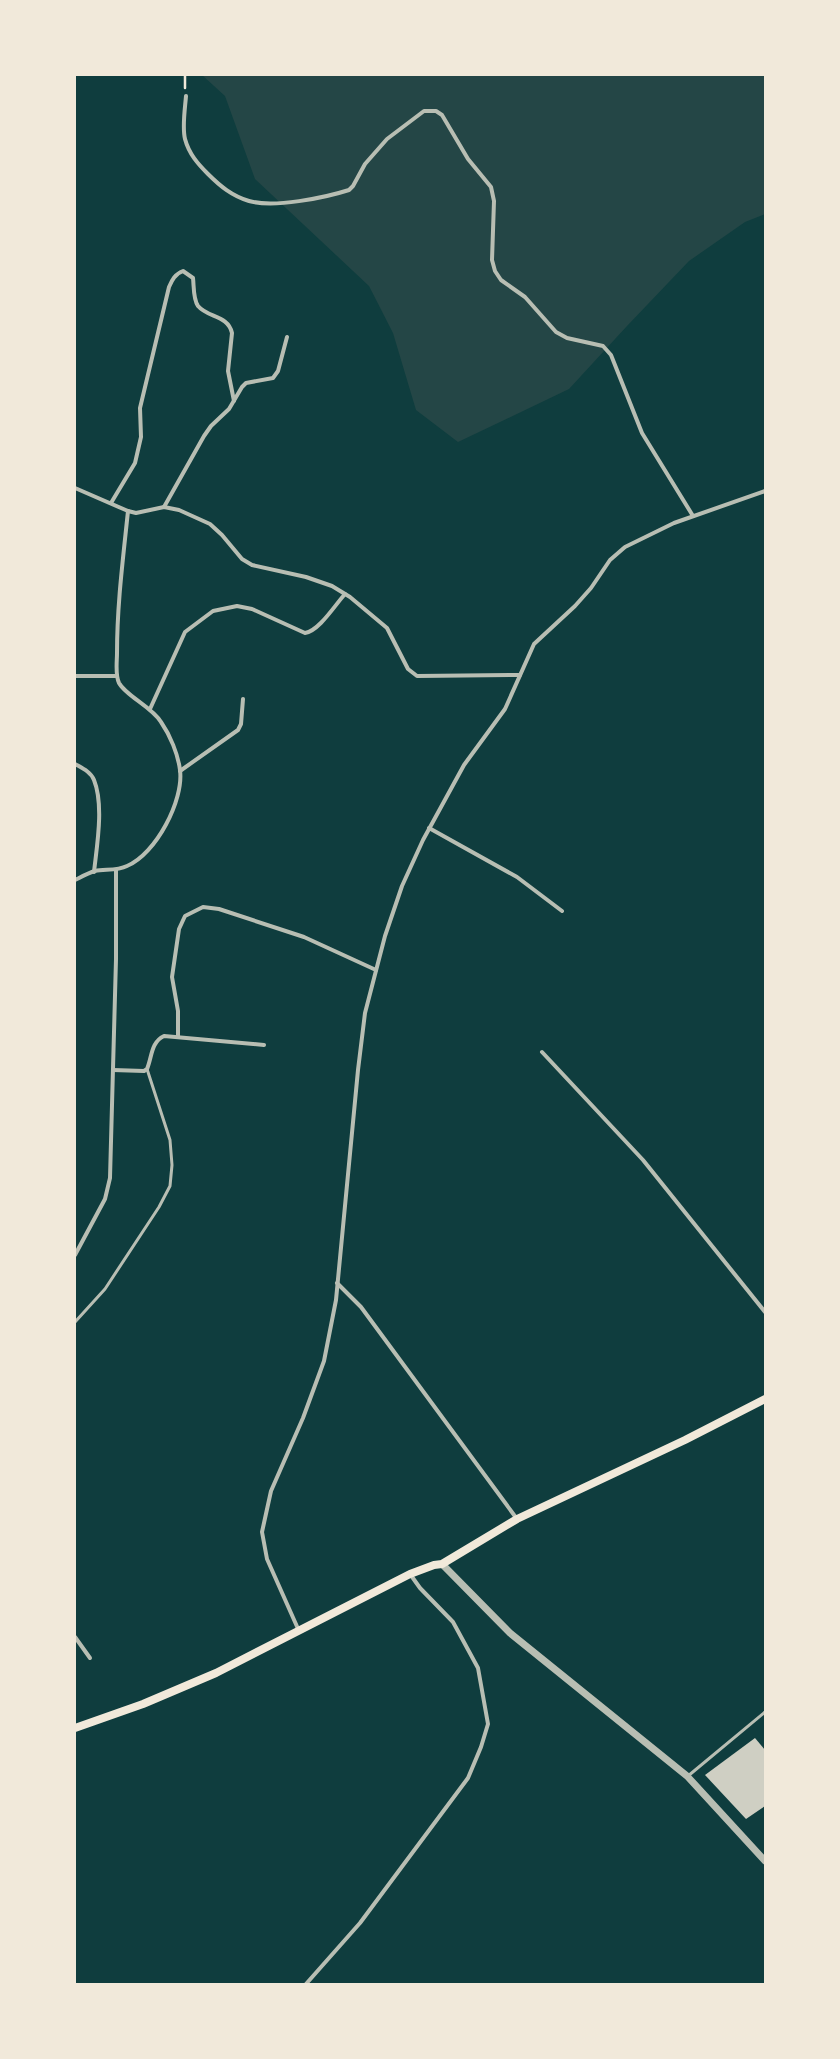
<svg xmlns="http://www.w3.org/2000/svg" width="840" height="2059" viewBox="0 0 840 2059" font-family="'Noto Sans',sans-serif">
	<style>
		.green { fill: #244646 }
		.building { fill: #cfcfc3 }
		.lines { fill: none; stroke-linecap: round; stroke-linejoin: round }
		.path { stroke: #f1e9da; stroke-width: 2.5 }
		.service { stroke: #b8beb3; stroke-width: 3 }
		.minor { stroke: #b8beb3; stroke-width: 4 }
		.tertiary { stroke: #b8beb3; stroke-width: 7 }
		.secondary { stroke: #f1e9da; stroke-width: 8 }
	</style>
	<rect width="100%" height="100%" fill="#0f3d3e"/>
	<polygon class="green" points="202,75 765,75 765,214 745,222 689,261 627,326 569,389 458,442 416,410 393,333 369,286 255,179 225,96"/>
	<polygon class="building" points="755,1738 765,1750 765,1806 746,1819 705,1775"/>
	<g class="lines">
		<polyline class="path" points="185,75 185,88"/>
		<g class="service">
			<polyline points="75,1322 105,1289 159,1207 170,1186 172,1165 170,1140 147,1069"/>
			<polyline points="688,1776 765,1712"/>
		</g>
		<g class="minor">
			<path d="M186 96C185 109 182 127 185 139 189 154 198 164 208 174 220 186 232 196 249 201 274 208 324 198 349 190L353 186 365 164 387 139 424 111H436L442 115 468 159 491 187 494 201 492 260 495 271 501 280 525 297 556 332 567 338 603 346 611 355 642 433 693 516"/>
			<polyline points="75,488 128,511 136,513 164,507 179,510 210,524 222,535 242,559 252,565 306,577 332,586 350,597 387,628 408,669 417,676 520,675"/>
			<path d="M111 503 135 463 141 437 140 408 169 287C172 280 175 274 183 271L193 278C194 286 193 299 198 306 208 318 228 315 232 333L228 371 234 401"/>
			<polyline points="164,507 204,436 211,426 229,409 242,387 246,383 273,378 278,371 287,337"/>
			<polyline points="75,676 117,676"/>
			<path d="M150 709 185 632 213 611 237 606 252 609 305 633C319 631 335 605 345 594"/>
			<path d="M75 764C82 768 91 772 94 780 104 805 97 845 94 872"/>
			<polyline points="180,771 238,730 241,724 243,699"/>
			<polyline points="429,828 517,877 562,911"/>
			<path d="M75 880C81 877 88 873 95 871 105 869 117 871 127 866 156 854 184 800 180 770 178 754 170 735 161 722 152 707 126 696 119 683 115 675 117 662 117 653 117 605 123 559 128 511"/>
			<polyline points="178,1036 178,1011 172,977 179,929 185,916 203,907 219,909 304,937 376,970"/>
			<polyline points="542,1052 643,1160 765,1312"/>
			<path d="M113 1070 144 1071 147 1069C152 1057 151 1042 164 1036L264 1045"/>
			<polyline points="75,1255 105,1199 110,1178 116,959 116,870"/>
			<polyline points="337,1283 361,1307 517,1519"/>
			<polyline points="299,1631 267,1559 262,1532 271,1491 303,1418 324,1361 336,1300 358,1070 365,1013 385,936 402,886 423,840 464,765 505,709 534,644 575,606 591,588 610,560 625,547 674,523 765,491"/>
			<polyline points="75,1637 90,1658"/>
			<polyline points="306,1984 360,1923 468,1778 481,1747 488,1724 478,1668 453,1622 420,1588 410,1574"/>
		</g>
		<polyline class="tertiary" points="442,1564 510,1633 687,1776 765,1861"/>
		<polyline class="secondary" points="75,1728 143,1704 216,1673 410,1574 434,1565 442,1564 517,1519 685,1440 765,1399"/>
	</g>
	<rect width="840" height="2059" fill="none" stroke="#f1e9da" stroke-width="152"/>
</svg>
